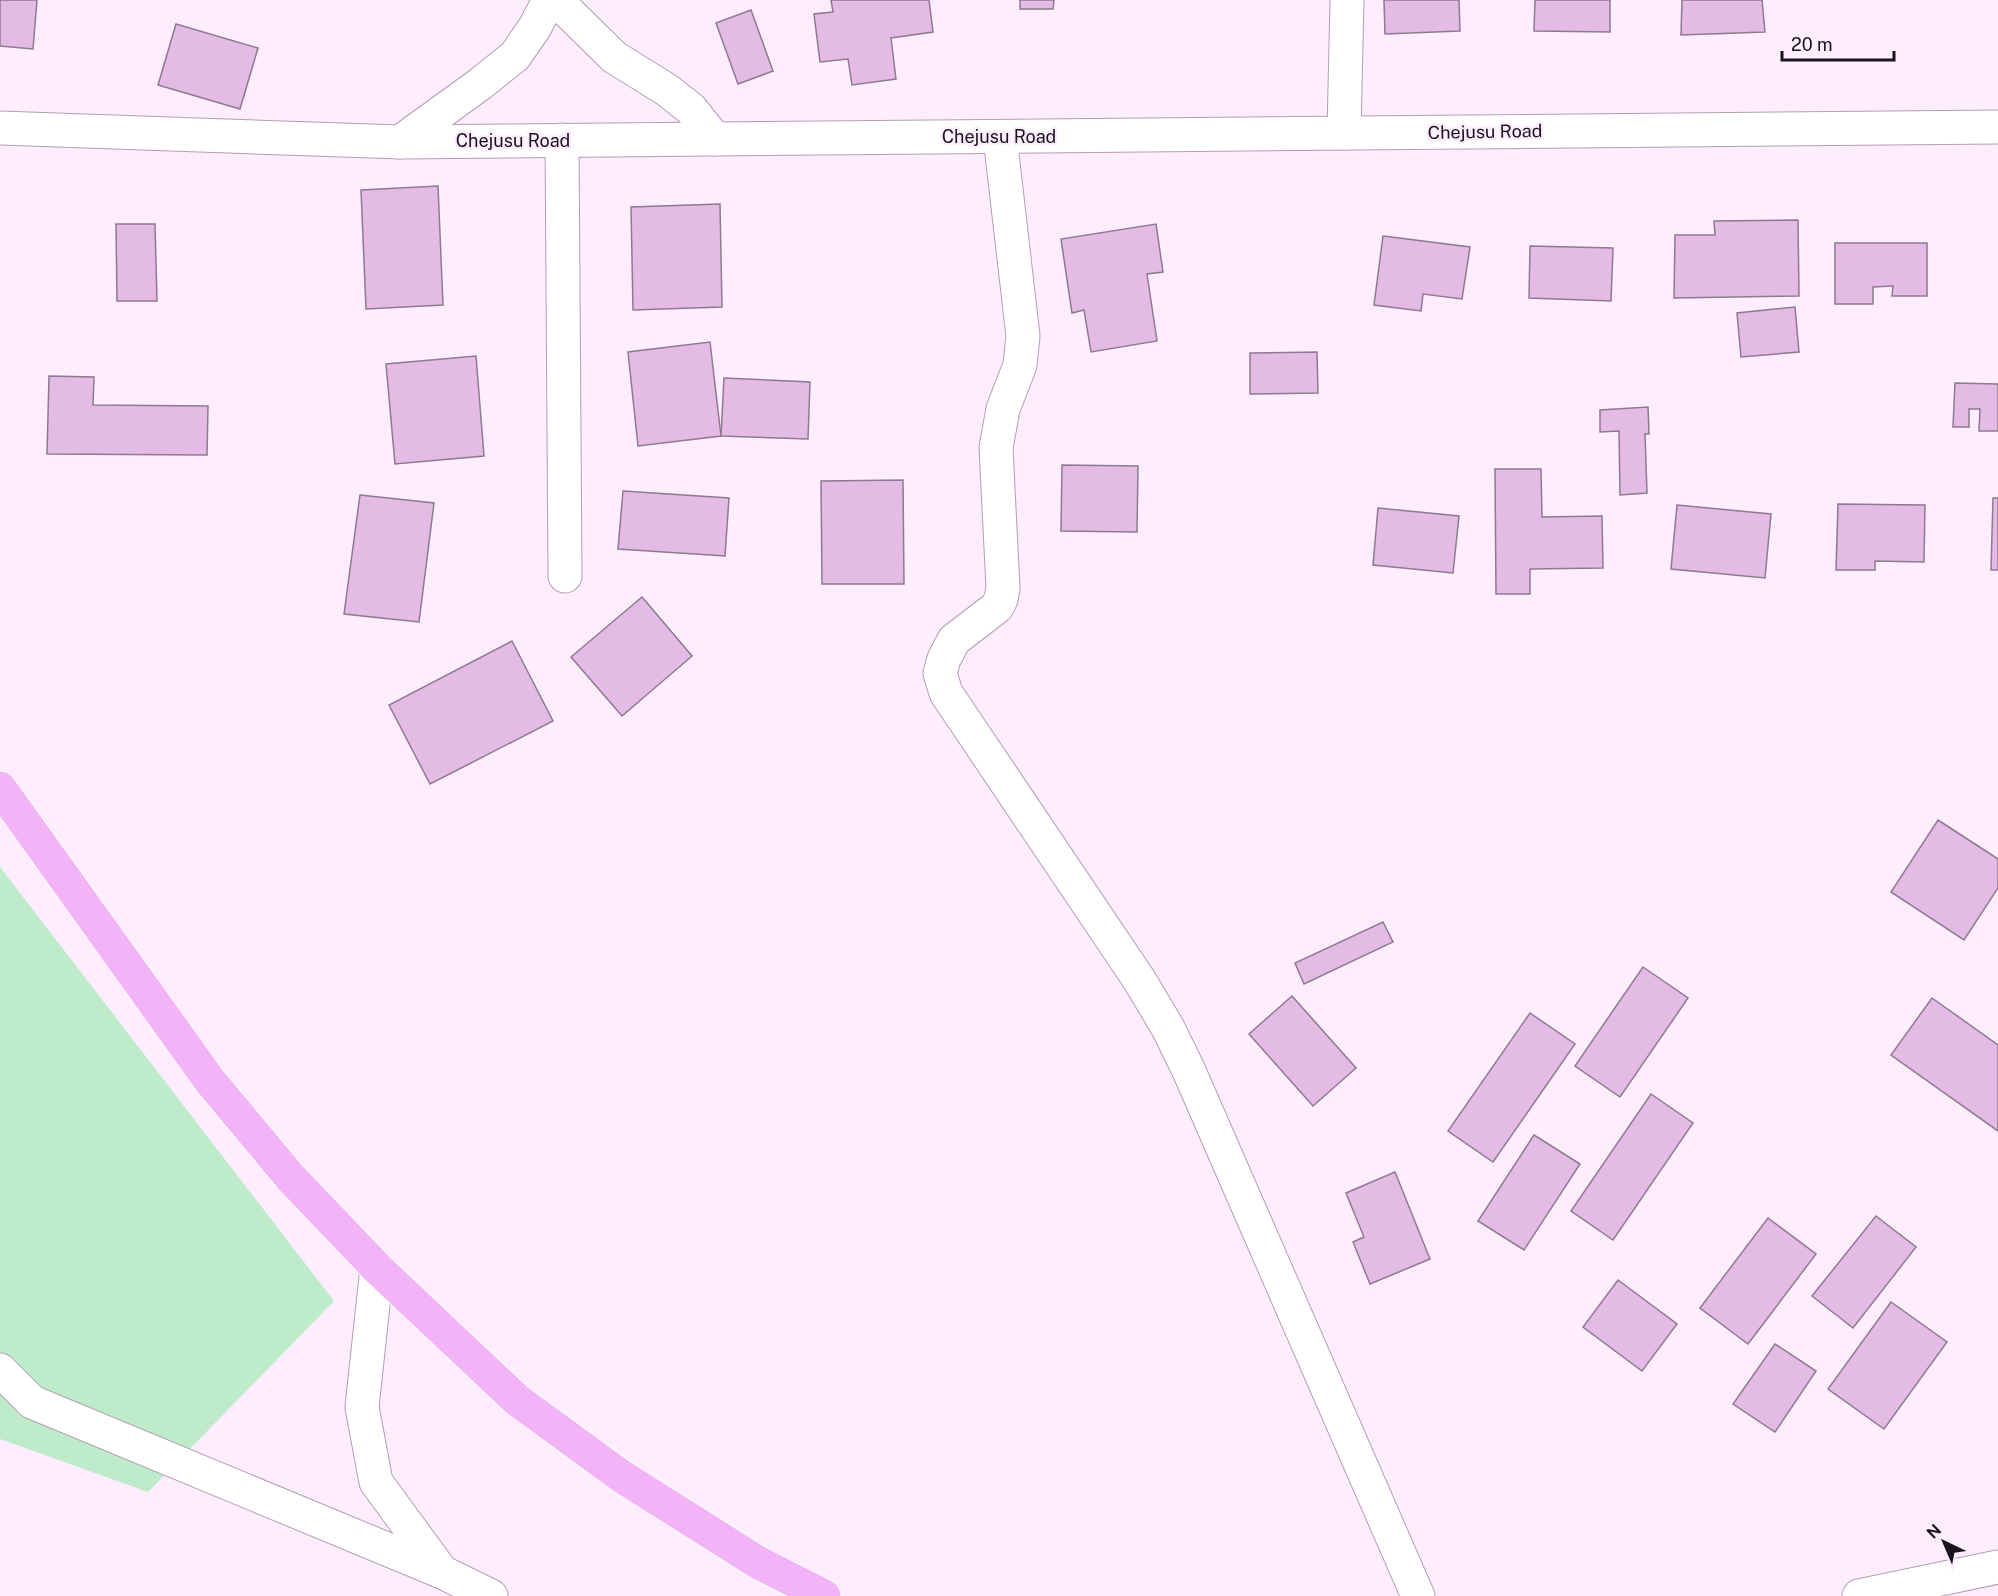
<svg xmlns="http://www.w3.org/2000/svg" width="1998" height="1596" viewBox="0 0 1998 1596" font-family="'Public Sans',sans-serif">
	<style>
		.green { fill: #beebca }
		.building { fill: #e3bbe5; stroke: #8e7a8f; stroke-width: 1.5 }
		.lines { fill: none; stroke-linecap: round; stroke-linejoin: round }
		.minor-casing { stroke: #b39eb3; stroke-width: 35 }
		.highway-casing { stroke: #fff; stroke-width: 35 }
		.minor { stroke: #fff; stroke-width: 33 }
		.highway { stroke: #f3b3f7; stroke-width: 33 }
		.labels { text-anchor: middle; stroke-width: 5; stroke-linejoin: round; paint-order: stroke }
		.street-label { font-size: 18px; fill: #1a131b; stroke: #feecff }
	</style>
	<rect width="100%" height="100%" fill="#feecff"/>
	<polygon class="green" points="0,867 334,1301 148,1492 0,1439"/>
	<g class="building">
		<polygon points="0,0 37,0 33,49 0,46"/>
		<polygon points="831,0 929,0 933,32 891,38 896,79 852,85 848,59 820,62 814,14 833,12"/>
		<polygon points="1020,0 1054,0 1053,9 1020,9"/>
		<polygon points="1384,0 1459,0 1460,31 1385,34"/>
		<polygon points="1535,0 1610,0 1610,32 1534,31"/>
		<polygon points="1682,0 1762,0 1765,32 1681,35"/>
		<polygon points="751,10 773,71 738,84 716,23"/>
		<polygon points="176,24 258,48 240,109 158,85"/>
		<polygon points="438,186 443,305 366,309 361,190"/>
		<polygon points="720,204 722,307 633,310 631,207"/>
		<polygon points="1798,220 1799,296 1674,298 1675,235 1715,235 1714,221"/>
		<polygon points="116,224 155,224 157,301 117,301"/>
		<polygon points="1156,224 1163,272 1147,274 1157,341 1091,352 1084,310 1072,313 1061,239"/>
		<polygon points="1383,236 1470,247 1462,299 1423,294 1421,311 1374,305"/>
		<polygon points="1835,243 1927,243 1927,296 1892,296 1893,286 1873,287 1873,304 1835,304"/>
		<polygon points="1530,246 1613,248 1611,301 1529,298"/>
		<polygon points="1795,307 1799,352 1741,357 1737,313"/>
		<polygon points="710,342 721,436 638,446 628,352"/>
		<polygon points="1317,352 1318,393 1250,394 1250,353"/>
		<polygon points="476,356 484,456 395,464 386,364"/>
		<polygon points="49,376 94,377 93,405 208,406 207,455 47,454"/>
		<polygon points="724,378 810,382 808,439 721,436"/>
		<polygon points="1955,383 1998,384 1998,431 1979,431 1980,409 1969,409 1969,427 1953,427"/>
		<polygon points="1648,407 1649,434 1645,434 1647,493 1620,495 1619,431 1600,432 1600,410"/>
		<polygon points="1062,465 1138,466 1137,532 1061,531"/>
		<polygon points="1495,469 1541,469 1542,517 1602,516 1603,568 1530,569 1530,594 1496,594"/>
		<polygon points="903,480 904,584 822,584 821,481"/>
		<polygon points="623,491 729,498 725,556 618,549"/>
		<polygon points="360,495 434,503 419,622 344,614"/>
		<polygon points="1993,498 1998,498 1998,570 1991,570"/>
		<polygon points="1838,504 1925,505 1924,562 1875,561 1875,570 1836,570"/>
		<polygon points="1677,505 1771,514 1765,578 1671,569"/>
		<polygon points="1378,508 1459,516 1453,573 1373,565"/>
		<polygon points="642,597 692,656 622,716 571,657"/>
		<polygon points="512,641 553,721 430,784 389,705"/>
		<polygon points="1938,820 1998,859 1998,888 1964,940 1891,892"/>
		<polygon points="1383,922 1393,942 1304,984 1295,963"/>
		<polygon points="1643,967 1688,998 1620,1097 1575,1066"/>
		<polygon points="1292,996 1356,1068 1313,1106 1249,1034"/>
		<polygon points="1932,998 1998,1045 1998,1131 1891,1055"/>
		<polygon points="1530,1013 1575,1044 1493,1162 1448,1131"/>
		<polygon points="1651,1094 1693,1123 1613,1240 1571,1211"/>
		<polygon points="1534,1135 1580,1164 1524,1250 1478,1221"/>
		<polygon points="1395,1172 1430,1259 1370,1284 1353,1242 1364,1237 1346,1193"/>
		<polygon points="1876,1216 1916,1247 1853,1328 1812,1296"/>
		<polygon points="1768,1218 1816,1254 1748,1344 1700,1308"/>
		<polygon points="1618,1280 1677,1324 1642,1371 1583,1327"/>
		<polygon points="1891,1302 1947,1342 1884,1429 1828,1389"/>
		<polygon points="1775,1344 1816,1371 1775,1432 1733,1404"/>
	</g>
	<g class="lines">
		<g class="minor-casing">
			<g id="minor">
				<polyline points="556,0 614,57 667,90 691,109 715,139"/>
				<polyline points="0,128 400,142 1998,127"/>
				<polyline points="1344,133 1347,0"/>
				<polyline points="1000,137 1023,336 1020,365 1003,409 996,448 1003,588 1001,599 997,607 954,640 944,659 940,673 946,693 1140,981 1168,1028 1189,1071 1418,1596"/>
				<polyline points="562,140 565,576"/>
				<polyline points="400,142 480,84 515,56 535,27 549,0"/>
				<polyline points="377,1268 362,1407 376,1482 442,1572"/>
				<polyline points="0,1370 32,1402 442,1572 491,1596"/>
				<polyline points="1859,1596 1998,1567"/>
			</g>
		</g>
		<g class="highway-casing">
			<polyline id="highway" points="0,788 210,1081 291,1178 377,1268 517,1400 621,1476 759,1563 824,1596"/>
		</g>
		<use href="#minor" class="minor"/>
		<use href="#highway" class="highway"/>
	</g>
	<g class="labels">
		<g class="street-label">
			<text transform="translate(1485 132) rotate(-1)" y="6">Chejusu Road</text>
			<text x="999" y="143">Chejusu Road</text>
			<text x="513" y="147">Chejusu Road</text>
		</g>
	</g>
	<g transform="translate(1944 1542) rotate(316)" stroke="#feecff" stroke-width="4.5" paint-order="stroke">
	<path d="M0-4.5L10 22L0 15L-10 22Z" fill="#1a131b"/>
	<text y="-9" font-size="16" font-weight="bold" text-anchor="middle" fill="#1a131b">N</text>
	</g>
	<path d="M1782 51v9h112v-9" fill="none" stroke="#1a131b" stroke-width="3"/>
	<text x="1791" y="51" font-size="18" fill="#1a131b" stroke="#feecff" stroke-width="4.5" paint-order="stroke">20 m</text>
</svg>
